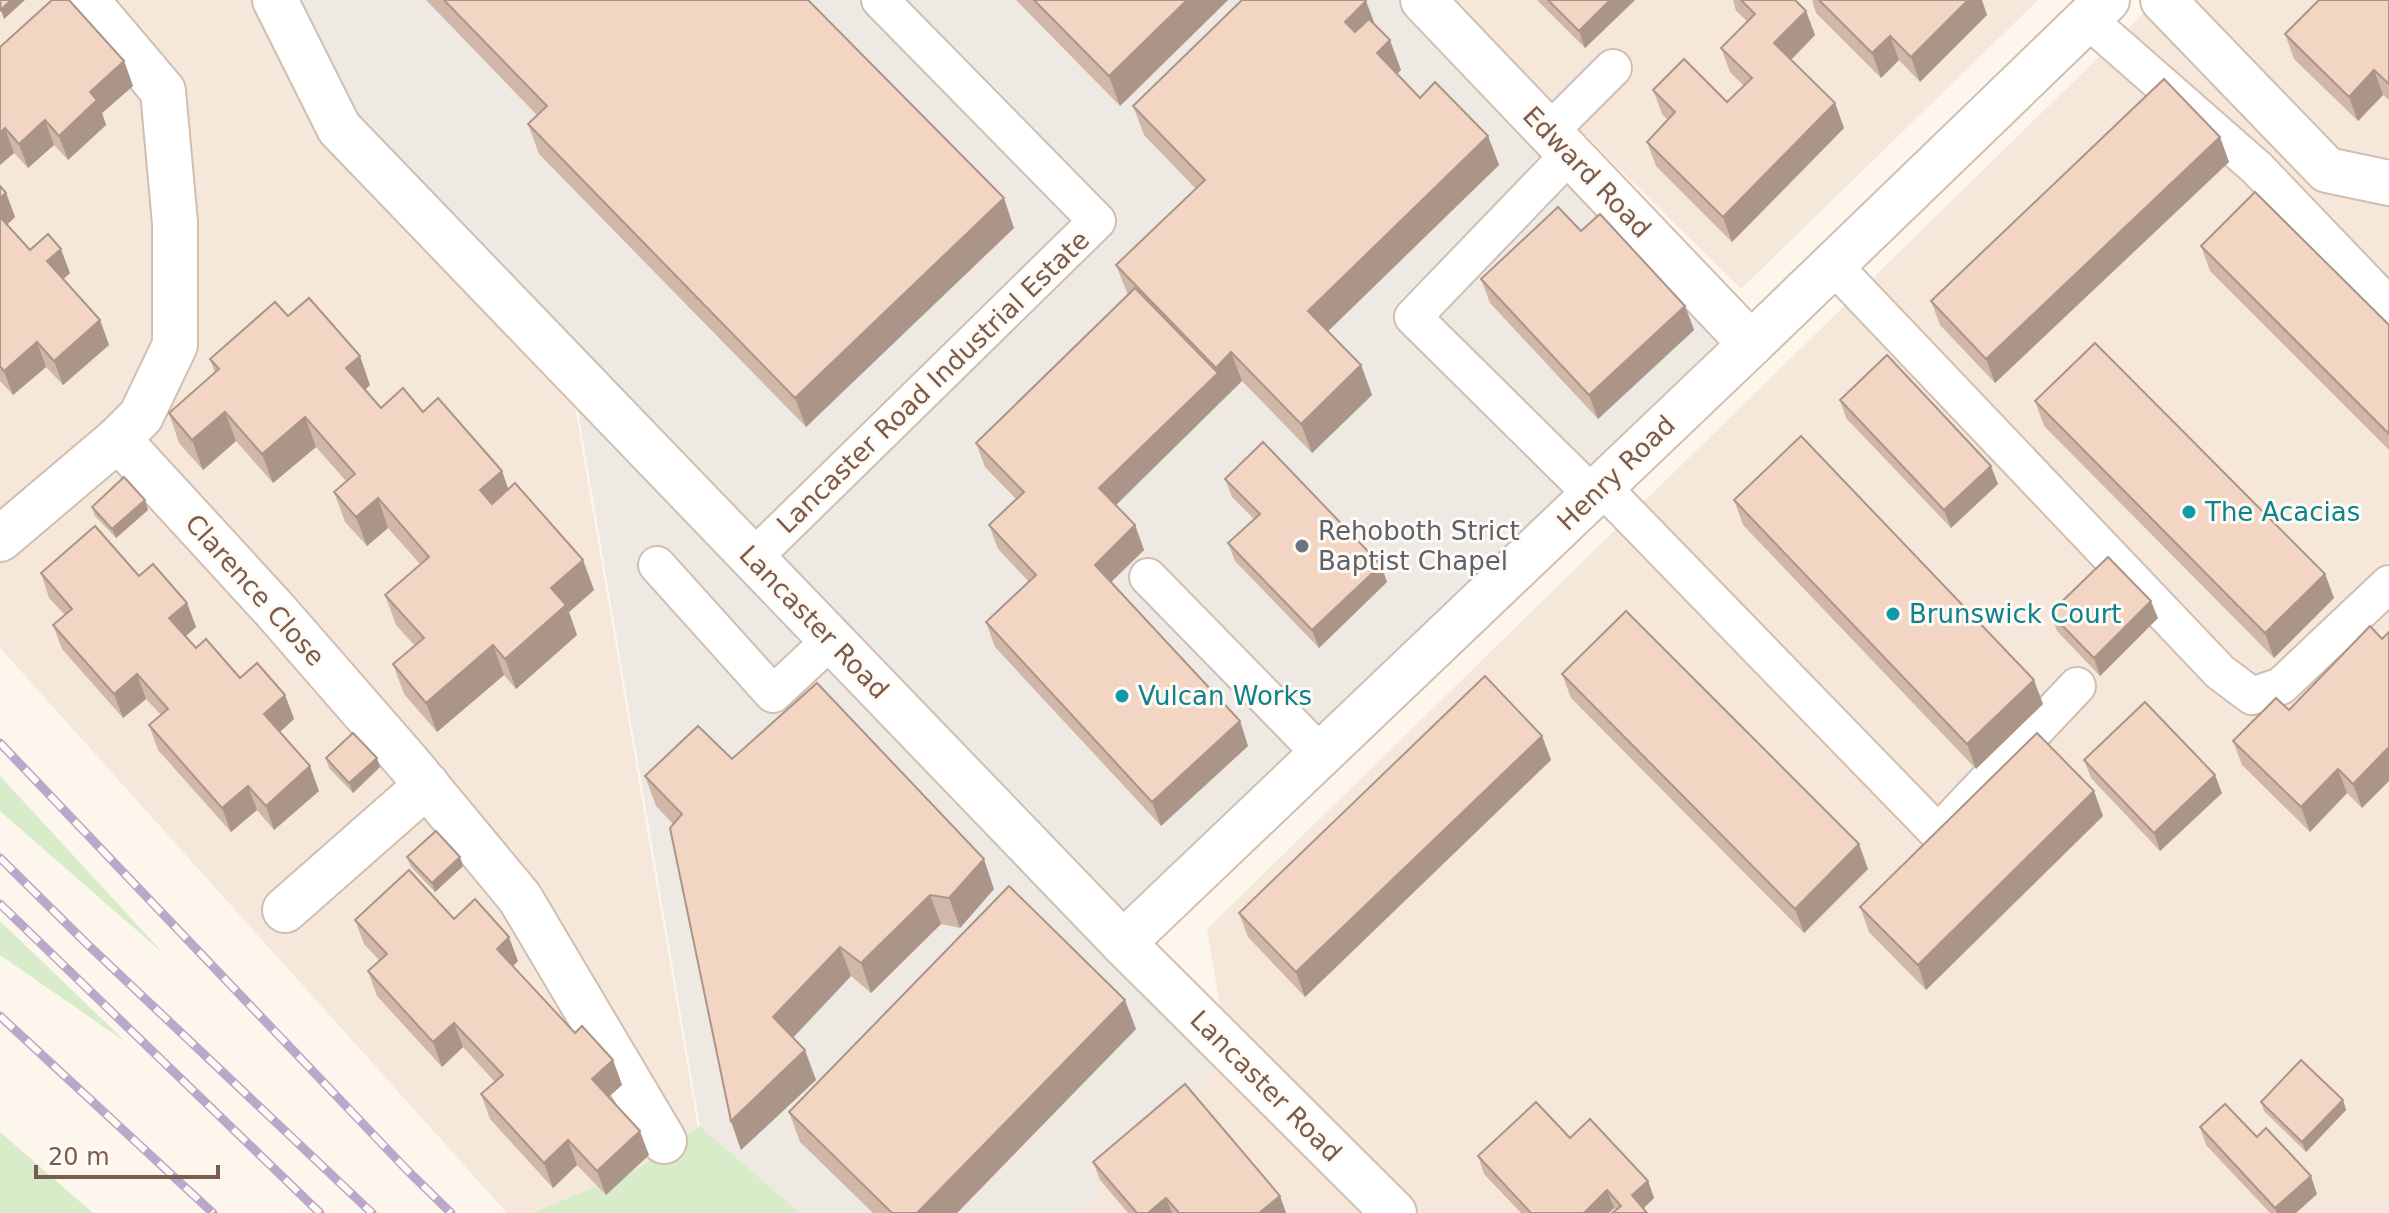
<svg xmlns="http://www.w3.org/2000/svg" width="2389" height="1213" viewBox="0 0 2389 1213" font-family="'DejaVu Sans',sans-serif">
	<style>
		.residential { fill: #f5e8da }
		.industrial { fill: #efe9e4 }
		.green { fill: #d8ecc9 }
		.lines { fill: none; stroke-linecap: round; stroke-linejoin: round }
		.lane-casing { stroke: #d1beb0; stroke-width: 40 }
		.street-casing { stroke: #d1beb0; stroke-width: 48 }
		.lane { stroke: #fff; stroke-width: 36 }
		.street { stroke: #fff; stroke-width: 44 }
		.rail-casing { stroke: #b9a8c9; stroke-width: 9 }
		.rail { stroke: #fffaf3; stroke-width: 6; stroke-dasharray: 18; stroke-linecap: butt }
		.wall { fill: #d1b7a8 }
		.shaded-wall { fill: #aa9588 }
		.building { fill: #f3d5c3; stroke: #aa9588; stroke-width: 2 }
		.culture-dot { fill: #0f9aa8; stroke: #fffaf3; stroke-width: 3 }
		.worship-dot { fill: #6b7280; stroke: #fffaf3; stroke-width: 3 }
		.labels { text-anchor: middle; stroke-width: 6; stroke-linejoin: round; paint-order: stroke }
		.street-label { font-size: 26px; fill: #7a5c4d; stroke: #fffaf3 }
		.culture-label { font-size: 26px; fill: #0d838f; stroke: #fffaf3; text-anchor: start }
		.worship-label { font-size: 26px; fill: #5b616d; stroke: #fffaf3; text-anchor: start }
	</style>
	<rect width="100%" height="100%" fill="#fdf6ec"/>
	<g class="residential">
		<polygon points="0,0 274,0 568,366 698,1128 639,1168 532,1213 507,1213 0,648"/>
		<polygon points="1448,0 2038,0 1741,289"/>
		<polygon points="2157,0 2389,0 2389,1213 1079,1213 1228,1054 1207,929"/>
	</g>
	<polygon class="industrial" points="274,0 1422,0 1749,340 1124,943 1229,1054 1079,1213 800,1213 700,1126 571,370 334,122"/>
	<g class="green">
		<polygon points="0,776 165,955 0,811"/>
		<polygon points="0,921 127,1043 0,955"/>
		<polygon points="700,1126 800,1213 532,1213 639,1168"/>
		<polygon points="0,1132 93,1213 0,1213"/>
	</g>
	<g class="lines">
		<g class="lane-casing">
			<g id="lane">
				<polyline points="2087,19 2257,168 2389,306"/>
				<polyline points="1549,132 1613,68"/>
				<polyline points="1570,154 1413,317 1593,495"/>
				<polyline points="1832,264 2220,672 2252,696 2281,686 2389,584"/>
				<polyline points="1602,487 1938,833 2077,686"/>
				<polyline points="753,558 1097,221 880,0"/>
				<polyline points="657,565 773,694 831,640"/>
				<polyline points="1148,577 1321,754"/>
			</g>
		</g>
		<g class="street-casing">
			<g id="street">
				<polyline points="86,0 163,91 175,223 175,345 141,416 118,439 274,609 409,764 520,898 664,1141"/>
				<polyline points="275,0 339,128 1123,943 1394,1213"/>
				<polyline points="1423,0 1751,344"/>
				<polyline points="2163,0 2327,170 2389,183"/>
				<polyline points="0,539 118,439"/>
				<polyline points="285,910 427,785"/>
				<polyline points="1123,943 1751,344 2107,0"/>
			</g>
		</g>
		<use href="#lane" class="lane"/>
		<use href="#street" class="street"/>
		<g class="rail-casing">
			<g id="rail">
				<polyline points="0,743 407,1170 451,1213"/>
				<polyline points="0,858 85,942 372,1213"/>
				<polyline points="0,904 320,1213"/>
				<polyline points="0,1016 213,1213"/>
			</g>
		</g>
		<use href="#rail" class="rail"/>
	</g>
	<g class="wall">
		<polygon points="426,0 808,0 1014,228 806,427 539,154 528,124 537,115"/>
		<polygon points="1016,0 1228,0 1120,106"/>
		<polygon points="1537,0 1635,0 1585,48"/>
		<polygon points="1733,0 1795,0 1806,11 1815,35 1791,60 1835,103 1844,128 1732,242 1656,166 1647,142 1668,120 1662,114 1653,90 1727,102 1744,86 1730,72 1721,48 1747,21 1736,11"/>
		<polygon points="1812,0 1819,0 1987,15 1920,82 1899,60 1881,78 1816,13"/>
		<polygon points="2389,0 2389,100 2383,95 2358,121 2294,59 2285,34"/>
		<polygon points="1375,25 1401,70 1397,74 1420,98 1488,136 1499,165 1328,331 1361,365 1372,395 1312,453 1242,381 1115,505 1135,525 1144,550 1111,582 1240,721 1248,746 1161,826 995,647 986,622 1029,582 998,549 989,525 1017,500 985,467 976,443 1128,295 1116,265 1196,189 1144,135 1133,106"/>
		<polygon points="0,47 124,61 133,86 102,113 106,125 68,160 54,145 28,168 14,153 0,165"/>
		<polygon points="2220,137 2229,162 1995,383 1940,325 1931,301"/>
		<polygon points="0,186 6,193 15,217 7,225 30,250 70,273 63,279 100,320 109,345 63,385 46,367 13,395 0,381"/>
		<polygon points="1581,231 1685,306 1694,330 1598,419 1490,303 1481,279"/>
		<polygon points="2201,246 2389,325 2389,450 2210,271"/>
		<polygon points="288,316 370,385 365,390 381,408 423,412 502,471 508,489 583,560 594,590 569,612 577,635 516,689 504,675 437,732 404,694 393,664 415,646 396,625 385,595 420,564 388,528 367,546 345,522 334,492 346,481 316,447 273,483 236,441 203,470 179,443 169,413 215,373 210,359"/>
		<polygon points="1840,400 1998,484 1951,528 1846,418"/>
		<polygon points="2035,401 2325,574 2334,598 2274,658 2044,426"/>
		<polygon points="1225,479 1387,582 1319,648 1235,561 1228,543 1254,519 1232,497"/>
		<polygon points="145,500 148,510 116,538 95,516 92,507"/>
		<polygon points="1734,500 2043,704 1976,769 1743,525"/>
		<polygon points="41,573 139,576 187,603 196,627 186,636 196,648 240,678 285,695 294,719 280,732 319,791 274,830 257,810 231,832 158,750 149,725 161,715 146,699 123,718 62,649 53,625 65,615 49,598"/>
		<polygon points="2050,613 2158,618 2100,676 2057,631"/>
		<polygon points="2370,626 2362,808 2347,793 2310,832 2242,765 2233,741 2289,710"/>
		<polygon points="1562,674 1868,869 1804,933 1571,698"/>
		<polygon points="1542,736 1551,760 1305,997 1248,937 1239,913"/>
		<polygon points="326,758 377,758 380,767 353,793 329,768"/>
		<polygon points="732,759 994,889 960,928 941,924 871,993 851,976 793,1038 816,1080 741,1150 731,1121 673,824 656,806 645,776"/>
		<polygon points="2084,760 2222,793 2160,851 2091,778"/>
		<polygon points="2103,816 1926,990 1869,932 1860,907"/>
		<polygon points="407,857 460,857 463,866 435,892 411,867"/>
		<polygon points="454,919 518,961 513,966 575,1033 613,1060 622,1085 608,1097 649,1155 606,1195 577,1165 553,1188 490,1119 481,1094 495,1082 463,1047 442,1067 377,996 368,971 380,961 364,944 355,920"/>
		<polygon points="1136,1029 957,1213 873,1213 800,1142 789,1112"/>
		<polygon points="2343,1100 2346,1110 2306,1152 2264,1111 2261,1102"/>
		<polygon points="2200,1127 2257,1137 2317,1194 2296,1213 2270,1213 2206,1145"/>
		<polygon points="1570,1138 1648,1181 1654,1198 1643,1208 1616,1210 1614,1208 1609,1213 1521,1213 1484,1174 1478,1156"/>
		<polygon points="1093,1162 1280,1196 1286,1213 1128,1213 1100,1180"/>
	</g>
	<g class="shaded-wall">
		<polygon points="11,0 25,0 4,19 1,10"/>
		<polygon points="1187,0 1228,0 1120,106 1109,76"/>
		<polygon points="1610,0 1635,0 1585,48 1579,31"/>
		<polygon points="1968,0 1982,0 1987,15 1920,82 1911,57"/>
		<polygon points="1366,1 1377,30 1355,51 1345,22"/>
		<polygon points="1806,11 1815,35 1783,68 1774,43"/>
		<polygon points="1890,36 1899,60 1881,78 1872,53"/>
		<polygon points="1390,40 1401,70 1388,83 1377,53"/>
		<polygon points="124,61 133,86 102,113 106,125 68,160 59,136 90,92"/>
		<polygon points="2374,70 2383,95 2358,121 2349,97"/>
		<polygon points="1835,103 1844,128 1732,242 1723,217"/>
		<polygon points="45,120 54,145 28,168 19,144"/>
		<polygon points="5,128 14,153 0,165 0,133"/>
		<polygon points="1488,136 1499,165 1319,340 1308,311"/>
		<polygon points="2220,137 2229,162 1995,383 1986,359"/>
		<polygon points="6,193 15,217 0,231 0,198"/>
		<polygon points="1004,198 1014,228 806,427 795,398"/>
		<polygon points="61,249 70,273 56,286 47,261"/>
		<polygon points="1685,306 1694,330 1598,419 1589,395"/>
		<polygon points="100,320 109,345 63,385 54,361"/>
		<polygon points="37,342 46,367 13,395 4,371"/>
		<polygon points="1231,352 1242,381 1108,513 1099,488 1218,373 1216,368"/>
		<polygon points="360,356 370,385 356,398 346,368"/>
		<polygon points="1361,365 1372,395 1312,453 1301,424"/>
		<polygon points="225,412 236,441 203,470 192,440"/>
		<polygon points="305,417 316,447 273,483 262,454"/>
		<polygon points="1991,466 1998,484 1951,528 1944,510"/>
		<polygon points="502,471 512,500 491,519 480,490"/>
		<polygon points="378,498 388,528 367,546 356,517"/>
		<polygon points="145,500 148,510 116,538 112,529"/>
		<polygon points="1135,525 1144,550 1104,589 1095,565"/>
		<polygon points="583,560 594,590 569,612 577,635 516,689 505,659 551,588"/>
		<polygon points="1381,565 1387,582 1319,648 1312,630"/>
		<polygon points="2325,574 2334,598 2274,658 2265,633"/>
		<polygon points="2151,601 2158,618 2100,676 2094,658"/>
		<polygon points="187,603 196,627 178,643 169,618"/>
		<polygon points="493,645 504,675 437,732 426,703"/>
		<polygon points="137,674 146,699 123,718 114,694"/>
		<polygon points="2034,680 2043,704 1976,769 1967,744"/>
		<polygon points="285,695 294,719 273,738 264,714"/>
		<polygon points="1240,721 1248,746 1161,826 1152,802"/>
		<polygon points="1542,736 1551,760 1305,997 1296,972"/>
		<polygon points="2389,747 2389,781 2362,808 2353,784"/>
		<polygon points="377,758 380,767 353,793 349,783"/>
		<polygon points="310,766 319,791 274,830 266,806"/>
		<polygon points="2338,769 2347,793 2310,832 2301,807"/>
		<polygon points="2215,775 2222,793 2160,851 2154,833"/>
		<polygon points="248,786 257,810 231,832 222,808"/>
		<polygon points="2094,791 2103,816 1926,990 1918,965"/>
		<polygon points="1859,844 1868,869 1804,933 1795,909"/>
		<polygon points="460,857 463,866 435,892 432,883"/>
		<polygon points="984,859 994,889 960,928 949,898"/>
		<polygon points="930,895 941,924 871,993 861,963"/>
		<polygon points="509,937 518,961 506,973 497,949"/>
		<polygon points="840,947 851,976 784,1047 773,1017"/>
		<polygon points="1125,1000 1136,1029 957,1213 917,1213"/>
		<polygon points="454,1023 463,1047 442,1067 433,1042"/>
		<polygon points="805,1050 816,1080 741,1150 731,1121"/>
		<polygon points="613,1060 622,1085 601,1104 592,1079"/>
		<polygon points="2343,1100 2346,1110 2306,1152 2302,1142"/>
		<polygon points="640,1131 649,1155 606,1195 597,1171"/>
		<polygon points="568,1140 577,1165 553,1188 544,1163"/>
		<polygon points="2311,1176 2317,1194 2296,1213 2277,1213 2275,1208"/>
		<polygon points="1648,1181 1654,1198 1639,1213 1632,1195"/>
		<polygon points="1607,1190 1614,1208 1609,1213 1584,1213"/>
		<polygon points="1280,1196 1286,1213 1259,1213"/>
		<polygon points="1166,1198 1172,1213 1148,1213"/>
	</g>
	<g class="building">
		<polygon points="0,0 11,0 1,10"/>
		<polygon points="52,0 69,0 124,61 90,92 97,100 59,136 45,120 19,144 5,128 0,133 0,47"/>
		<polygon points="444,0 808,0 1004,198 795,398 528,124 547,106"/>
		<polygon points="1034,0 1187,0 1109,76"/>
		<polygon points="1242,0 1365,0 1366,1 1345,22 1355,32 1369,19 1390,40 1377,53 1420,98 1435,82 1488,136 1308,311 1361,365 1301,424 1231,352 1216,368 1116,265 1205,180 1133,106"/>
		<polygon points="1548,0 1610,0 1579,31"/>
		<polygon points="1741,0 1795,0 1806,11 1774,43 1835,103 1723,217 1647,142 1675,112 1653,90 1684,59 1727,102 1752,78 1721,48 1755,14"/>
		<polygon points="1819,0 1968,0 1911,57 1890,36 1872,53"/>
		<polygon points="2319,0 2389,0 2389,84 2374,70 2349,97 2285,34"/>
		<polygon points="2164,79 2220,137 1986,359 1931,301"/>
		<polygon points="0,186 6,193 0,198"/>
		<polygon points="2255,192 2389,325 2389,434 2201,246"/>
		<polygon points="1558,207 1581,231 1600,214 1685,306 1589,395 1481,279"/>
		<polygon points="0,217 30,250 48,234 61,249 47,261 100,320 54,361 37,342 4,371 0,366"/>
		<polygon points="1135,288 1218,373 1099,488 1135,525 1095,565 1240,721 1152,802 986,622 1036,575 989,525 1024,492 976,443"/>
		<polygon points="309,298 360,356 346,368 381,408 403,388 423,412 438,398 502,471 480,490 492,504 515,483 583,560 551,588 566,605 505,659 493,645 426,703 393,664 424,638 385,595 429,557 378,498 356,517 334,492 355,474 305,417 262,454 225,412 192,440 169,413 219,369 210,359 275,302 288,316"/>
		<polygon points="2095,343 2325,574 2265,633 2035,401"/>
		<polygon points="1887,355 1991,466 1944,510 1840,400"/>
		<polygon points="1801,436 2034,680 1967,744 1734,500"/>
		<polygon points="1263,442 1381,565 1312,630 1228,543 1260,514 1225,479"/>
		<polygon points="124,477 145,500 112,529 92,507"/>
		<polygon points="95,526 139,576 153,564 187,603 169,618 196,648 206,639 240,678 257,663 285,695 264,714 310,766 266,806 248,786 222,808 149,725 168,709 137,674 114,694 53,625 72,609 41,573"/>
		<polygon points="2108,557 2151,601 2094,658 2050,613"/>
		<polygon points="1626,611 1859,844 1795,909 1562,674"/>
		<polygon points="2370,626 2382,639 2389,632 2389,747 2353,784 2338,769 2301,807 2233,741 2276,698 2289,710"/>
		<polygon points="1485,676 1542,736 1296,972 1239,913"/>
		<polygon points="817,683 984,859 949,898 930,895 861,963 840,947 773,1017 805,1050 731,1121 670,828 682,814 645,776 698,726 732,759"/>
		<polygon points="2145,702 2215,775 2154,833 2084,760"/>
		<polygon points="353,733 377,758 349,783 326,758"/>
		<polygon points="2037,733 2094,791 1918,965 1860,907"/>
		<polygon points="436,831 460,857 432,883 407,857"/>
		<polygon points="409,870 454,919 475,899 509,937 497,949 575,1033 582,1026 613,1060 592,1079 640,1131 597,1171 568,1140 544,1163 481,1094 503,1075 454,1023 433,1042 368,971 387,954 355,920"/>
		<polygon points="1009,886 1125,1000 917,1213 892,1213 789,1112"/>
		<polygon points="2301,1060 2343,1100 2302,1142 2261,1102"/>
		<polygon points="1185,1084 1280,1196 1259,1213 1179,1213 1166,1198 1148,1213 1137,1213 1093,1162"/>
		<polygon points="1536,1102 1570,1138 1590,1119 1648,1181 1632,1195 1647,1213 1612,1213 1621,1206 1607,1190 1584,1213 1531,1213 1478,1156"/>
		<polygon points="2225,1104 2257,1137 2266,1128 2311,1176 2275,1208 2200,1127"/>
	</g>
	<g class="culture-dot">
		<circle cx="2189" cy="512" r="8"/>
		<circle cx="1893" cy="614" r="8"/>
		<circle cx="1122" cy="696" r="8"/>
	</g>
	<circle class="worship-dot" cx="1302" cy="546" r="8"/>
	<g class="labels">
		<g class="street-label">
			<text transform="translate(1587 172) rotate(46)" y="9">Edward Road</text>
			<text transform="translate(933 382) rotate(-44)" y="9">Lancaster Road Industrial Estate</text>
			<text transform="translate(1616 473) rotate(-44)" y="9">Henry Road</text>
			<text transform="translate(255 590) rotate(48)" y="9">Clarence Close</text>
			<text transform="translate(814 622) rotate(46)" y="9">Lancaster Road</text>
			<text transform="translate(1266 1086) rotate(45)" y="9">Lancaster Road</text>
		</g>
		<g class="culture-label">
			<text x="2205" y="521">The Acacias</text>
			<text x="1909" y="623">Brunswick Court</text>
			<text x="1138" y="705">Vulcan Works</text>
		</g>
		<g class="worship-label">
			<text x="1318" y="540">Rehoboth Strict<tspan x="1318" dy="30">Baptist Chapel</tspan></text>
		</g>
	</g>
	<path d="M36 1165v12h182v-12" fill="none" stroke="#7a5c4d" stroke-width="4"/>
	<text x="48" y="1165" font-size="24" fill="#7a5c4d" stroke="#fffaf3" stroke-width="6" paint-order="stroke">20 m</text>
</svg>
